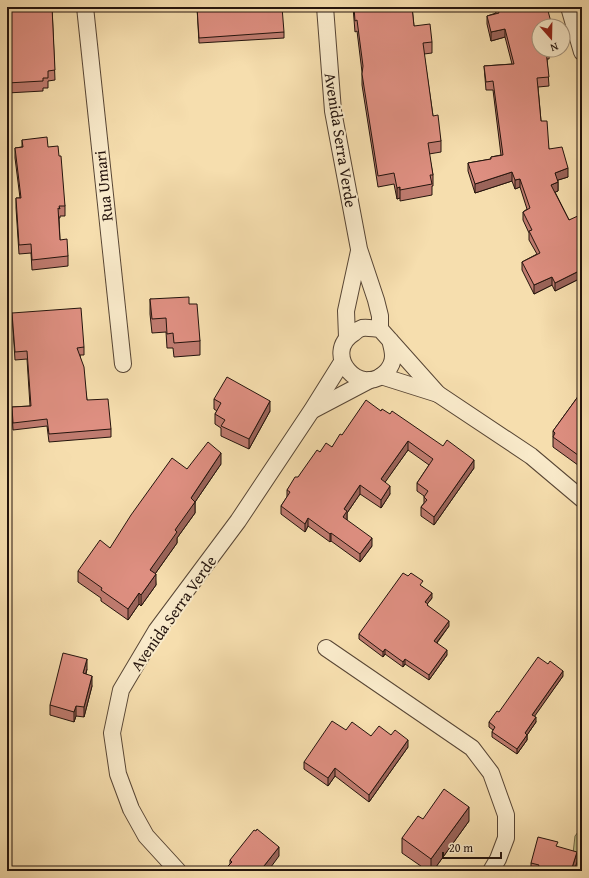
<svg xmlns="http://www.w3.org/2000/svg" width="589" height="878" viewBox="0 0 589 878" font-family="'Gentium Book Plus',serif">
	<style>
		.green { fill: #c2c086; stroke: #736a4a }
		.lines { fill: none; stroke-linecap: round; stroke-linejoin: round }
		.minor-casing { stroke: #584635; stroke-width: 18 }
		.minor { stroke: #f9eaca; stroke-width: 16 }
		.wall { fill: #bf7b6f; stroke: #24140d }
		.shaded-wall { fill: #9b645a; stroke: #24140d }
		.building { fill: #de8f81; stroke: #24140d }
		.labels { text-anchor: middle; stroke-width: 4; stroke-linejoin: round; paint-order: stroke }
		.street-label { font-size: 16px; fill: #24140d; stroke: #f9eaca }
	</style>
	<rect width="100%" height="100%" fill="#f6deae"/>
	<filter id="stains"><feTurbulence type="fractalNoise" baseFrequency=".005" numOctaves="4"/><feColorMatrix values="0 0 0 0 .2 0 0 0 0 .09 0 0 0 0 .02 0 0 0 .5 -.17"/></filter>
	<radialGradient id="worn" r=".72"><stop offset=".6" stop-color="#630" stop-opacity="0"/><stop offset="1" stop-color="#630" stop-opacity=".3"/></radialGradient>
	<polygon class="green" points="582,827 582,871 571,871 575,836"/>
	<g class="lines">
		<g class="minor-casing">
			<g id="minor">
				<polyline points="85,7 123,364"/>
				<polyline points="325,7 333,111 359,249 376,300 380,316 380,329"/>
				<polyline points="569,7 582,52"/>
				<polyline points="347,337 346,311 359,251"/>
				<path d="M390 340C393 351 396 361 387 371 360 400 321 353 354 333 356 331 359 329 362 328 368 327 375 329 380 329L438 394 531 456 582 499"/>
				<polyline points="381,376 438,394"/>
				<polyline points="313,410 370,380"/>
				<polyline points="326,648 472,748 491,773 506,815 506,838 498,859 491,871"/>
				<polyline points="178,871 146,836 131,809 118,774 112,733 121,690 156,631 238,521 312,410 342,362"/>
			</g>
		</g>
		<use href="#minor" class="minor"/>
	</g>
	<g class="wall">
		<polygon points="7,7 55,7 52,7 55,80 48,81 48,88 43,88 43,91 7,93"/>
		<polygon points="197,7 284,32 284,38 199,43"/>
		<polygon points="353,7 412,7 414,26 432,42 432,53 424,54 433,116 441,141 441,152 429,154 433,175 433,186 432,186 432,195 400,201 400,198 397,199 394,184 378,187 362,85 362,72 357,31 355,32"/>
		<polygon points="494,7 547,7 539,26 550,50 549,59 547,59 549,86 538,87 541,121 549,149 568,177 558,180 558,191 555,192 569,220 582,219 582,285 579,279 555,291 552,285 534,294 522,270 522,262 537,254 529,240 529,233 523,220 523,212 527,209 520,187 515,189 512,181 475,193 468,171 468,163 491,159 491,157 501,155 493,90 486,90 484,66 512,64 505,37 491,41 487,24 487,16 496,13"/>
		<polygon points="22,140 48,147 65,206 65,216 60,216 60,218 59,218 60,240 68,256 68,266 32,270 31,253 19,254 16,208 16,198 20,198 15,158 15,148 22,147"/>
		<polygon points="150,299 189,304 200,341 200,355 174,357 173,348 167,348 166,332 152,333 150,314"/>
		<polygon points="12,313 84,347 84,355 80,355 87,400 111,429 111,437 49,442 47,426 13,430 12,415 12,407 30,406 27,359 15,360"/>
		<polygon points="582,391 582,468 553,447 553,431"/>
		<polygon points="214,399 270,411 249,449 221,436 221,428 215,424 215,414 217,411 214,409"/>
		<polygon points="381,411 474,468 434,525 421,516 421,507 424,503 424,496 417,491 417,483 429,465 408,450 385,482 390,494 381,508 360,494 347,513 347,520 372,546 360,562 331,541 330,542 308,526 305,532 281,514 281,506 287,497 287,490 320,452 332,447 342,435"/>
		<polygon points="221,464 195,502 195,513 177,538 177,543 155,574 156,585 141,606 139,604 128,620 101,601 101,598 78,582 78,571 110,548 187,469"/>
		<polygon points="422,586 432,598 427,604 428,606 449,626 437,643 447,655 429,680 405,664 403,667 385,654 383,657 359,639 359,634"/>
		<polygon points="87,669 86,674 92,686 84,717 76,716 74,722 50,715 50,705"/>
		<polygon points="563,676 534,716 536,722 527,735 527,740 517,754 492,737 492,732 493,730 489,727 489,722 499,712"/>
		<polygon points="346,730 371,736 408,747 369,802 335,776 328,786 304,769 304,762"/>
		<polygon points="423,819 469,821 433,871 428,871 402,853 402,838"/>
		<polygon points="558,847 577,862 574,871 531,871 531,863"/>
		<polygon points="279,856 228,871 228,866 230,864 230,860"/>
	</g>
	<g class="shaded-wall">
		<polygon points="505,29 505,37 491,41 491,32"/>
		<polygon points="568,168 568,177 555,181 555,173"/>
		<polygon points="512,172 512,181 475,193 475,184"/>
		<polygon points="520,179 520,187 515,189 515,180"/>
		<polygon points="558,182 558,191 551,194 551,185"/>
		<polygon points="400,187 400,198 397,199 397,188"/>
		<polygon points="579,271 579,279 555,291 555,283"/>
		<polygon points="552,277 552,285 534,294 534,285"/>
		<polygon points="270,401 270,411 249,449 249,439"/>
		<polygon points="408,441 408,450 381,488 381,479"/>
		<polygon points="221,453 221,464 193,505 195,502 195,513 177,538 177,543 150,581 150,570 175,530 191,498"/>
		<polygon points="474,460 474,468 434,525 434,517"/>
		<polygon points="360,485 360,494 347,513 347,520 343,525 344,509"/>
		<polygon points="390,486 390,494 381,508 381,500"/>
		<polygon points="308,518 308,526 305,532 305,524"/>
		<polygon points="331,533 331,541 330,542 330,534"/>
		<polygon points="372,538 372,546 360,562 360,554"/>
		<polygon points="156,574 156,585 141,606 141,595"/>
		<polygon points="139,593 139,604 128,620 128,609"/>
		<polygon points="432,593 432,598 425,607 425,602"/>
		<polygon points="449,621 449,626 434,646 434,641"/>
		<polygon points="385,649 385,654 383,657 383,652"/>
		<polygon points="447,650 447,655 429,680 429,675"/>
		<polygon points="87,659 87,669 83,683 83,673"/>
		<polygon points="405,659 405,664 403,667 403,662"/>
		<polygon points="563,671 563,676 532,720 532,715"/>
		<polygon points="92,676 92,686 84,717 84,707"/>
		<polygon points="76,706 76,716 74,722 74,712"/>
		<polygon points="536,717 536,722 525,738 525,733"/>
		<polygon points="527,735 527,740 517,754 517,749"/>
		<polygon points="408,740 408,747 369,802 369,795"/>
		<polygon points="335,768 335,776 328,786 328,778"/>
		<polygon points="469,807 469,821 433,871 431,871 431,859"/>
		<polygon points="279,847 279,856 268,871 260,871"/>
		<polygon points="577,852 577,862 574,871 571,871"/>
	</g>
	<g class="building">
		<polygon points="7,7 52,7 55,70 48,71 48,78 43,78 43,81 7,83"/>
		<polygon points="197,7 282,7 284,32 199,38"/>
		<polygon points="354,7 412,7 414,26 430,24 432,42 423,43 433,116 438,115 441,141 428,143 433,175 430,175 432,184 400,190 400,187 397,188 394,173 378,176 362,74 363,66 357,20 355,21"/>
		<polygon points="497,7 547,7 552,26 539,26 539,50 549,50 546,51 549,77 537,78 541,121 547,121 549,149 562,147 568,168 555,173 558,182 551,185 569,220 580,215 582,219 582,277 579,271 555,283 552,277 534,285 522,262 540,253 529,231 532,230 523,212 530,208 520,179 515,180 512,172 475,184 468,163 491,159 491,157 503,155 493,81 486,82 484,66 514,64 505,29 491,32 487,16 499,13"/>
		<polygon points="47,137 48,147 58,146 59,156 61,156 65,206 59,206 60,209 58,208 60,240 67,239 68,256 32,260 31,244 19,245 16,198 21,198 15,148 23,147 22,140"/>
		<polygon points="189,297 189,304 197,304 200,341 174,343 173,333 167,334 166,318 152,319 150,299"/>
		<polygon points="81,308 84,347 77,348 84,367 87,400 108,399 111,429 49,434 47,419 13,423 12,407 31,406 27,351 15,352 12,313"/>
		<polygon points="227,377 270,401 249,439 221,426 225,420 215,414 221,403 214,399"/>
		<polygon points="582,391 582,458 553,437 555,433 553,431"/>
		<polygon points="366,400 381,411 382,409 390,414 392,411 443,446 447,440 474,460 434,517 421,507 427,500 424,497 428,491 417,483 433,459 408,441 381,479 390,486 381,500 360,485 344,509 347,511 343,517 372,538 360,554 331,533 330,534 308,518 305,524 281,506 290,492 287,490 295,477 298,477 317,450 320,452 326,443 332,447 340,434 342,435"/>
		<polygon points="208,442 221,453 191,498 195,502 175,530 177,532 150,570 156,574 141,595 139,593 128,609 101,590 102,588 78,571 100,540 110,548 131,515 172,458 187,469"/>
		<polygon points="403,573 408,576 411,573 423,581 420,585 432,593 425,602 428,604 427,605 449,621 434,641 447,650 429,675 405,659 403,662 385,649 383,652 359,634"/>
		<polygon points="63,653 87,659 83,673 92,676 84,707 76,706 74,712 50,705"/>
		<polygon points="538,657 548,664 550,661 563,671 532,715 536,717 525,733 527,735 517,749 492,732 495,727 489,722 497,711 499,712"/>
		<polygon points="332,721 346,730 352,722 371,736 379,726 391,735 395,730 408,740 369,795 335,768 328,778 304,762"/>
		<polygon points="444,789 469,807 431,859 402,838 418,816 423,819"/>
		<polygon points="257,829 279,847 260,871 228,871 231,868 228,866 232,862 230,860 254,830 256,831"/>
		<polygon points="538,837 558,842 556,846 577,852 571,871 537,871 539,865 531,863"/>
	</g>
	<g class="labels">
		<g class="street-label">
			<text transform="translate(341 140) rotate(81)" y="6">Avenida Serra Verde</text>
			<text transform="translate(103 186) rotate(-96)" y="6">Rua Umari</text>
			<text transform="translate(173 613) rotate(-55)" y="6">Avenida Serra Verde</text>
		</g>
	</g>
	<rect width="589" height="878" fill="none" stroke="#f6deae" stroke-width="24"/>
	<rect x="8" y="8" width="573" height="862" fill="none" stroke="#24140d" stroke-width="2"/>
	<rect x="12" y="12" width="565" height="854" fill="none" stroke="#24140d"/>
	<g transform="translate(551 38) rotate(160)"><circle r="19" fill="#f9eaca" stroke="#a4947e"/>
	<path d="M0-3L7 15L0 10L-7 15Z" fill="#8f2418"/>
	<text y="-6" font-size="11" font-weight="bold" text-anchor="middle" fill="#24140d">N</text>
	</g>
	<path d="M443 852v6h58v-6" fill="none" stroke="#24140d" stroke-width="2"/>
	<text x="449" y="852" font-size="12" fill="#24140d" stroke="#f9eaca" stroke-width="3" paint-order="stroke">20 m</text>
	<rect width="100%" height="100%" filter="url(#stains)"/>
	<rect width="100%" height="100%" fill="url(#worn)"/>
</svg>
